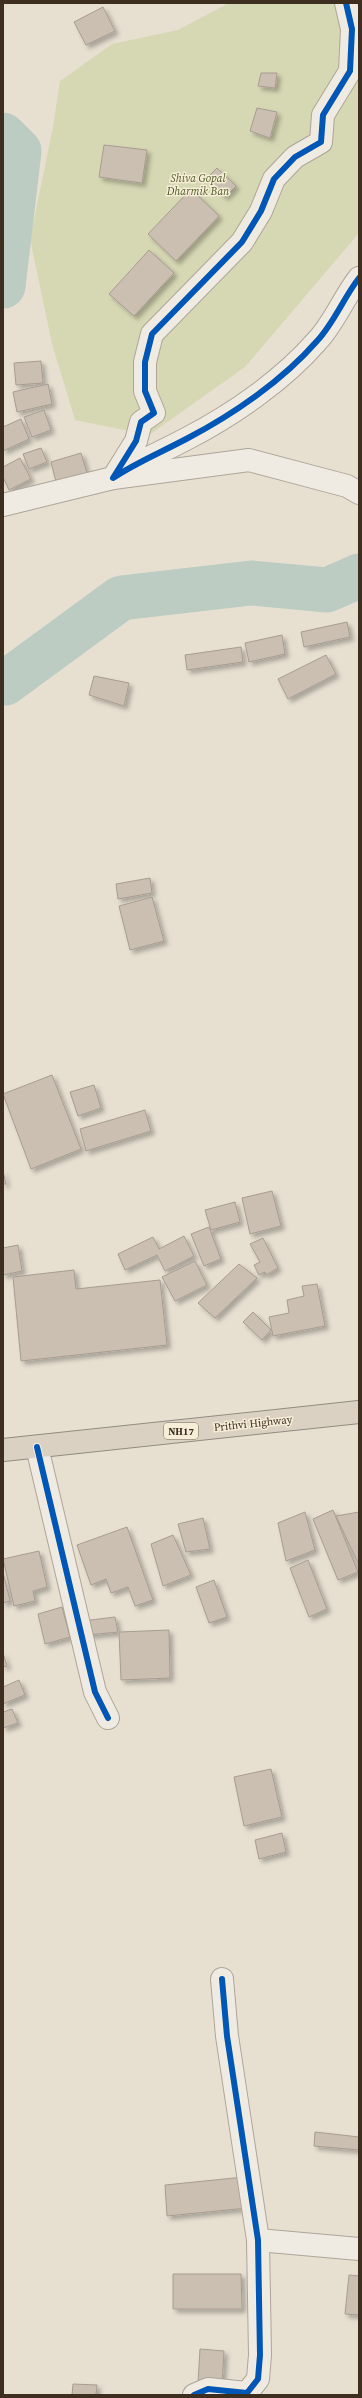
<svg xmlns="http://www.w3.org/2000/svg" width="362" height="2398" viewBox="0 0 362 2398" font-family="'Source Serif 4',serif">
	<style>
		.green { fill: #d6d7b3 }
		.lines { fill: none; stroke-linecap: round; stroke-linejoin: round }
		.river { stroke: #bcccc2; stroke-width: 45 }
		.building { fill: #cbbfb2; stroke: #a89c90; filter: url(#shadow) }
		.minor-casing { stroke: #ada599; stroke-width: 24 }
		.highway-casing { stroke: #928b80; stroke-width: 24 }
		.minor { stroke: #efebe3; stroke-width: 22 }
		.highway { stroke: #dad1c2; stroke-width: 22 }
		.cycleway-casing { stroke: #f7eed8; stroke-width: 8 }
		.cycleway { stroke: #0057b8; stroke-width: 6 }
		.labels { text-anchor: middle; stroke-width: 3; stroke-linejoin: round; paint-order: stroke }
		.shield { fill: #f7eed8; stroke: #756857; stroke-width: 1 }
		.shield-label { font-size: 10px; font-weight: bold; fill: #3d2e20 }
		.park-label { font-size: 11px; font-style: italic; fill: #4d5a26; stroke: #f7eed8 }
		.street-label { font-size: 11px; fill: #3d2e20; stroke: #f7eed8 }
	</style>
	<defs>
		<filter id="shadow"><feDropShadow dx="3.5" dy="3.5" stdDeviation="2" flood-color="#0004"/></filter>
	</defs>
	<rect width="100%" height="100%" fill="#e7e0d1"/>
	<polygon class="green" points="229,3 359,3 359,233 245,367 149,435 75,420 52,344 30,239 53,127 60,81 112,44 178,30"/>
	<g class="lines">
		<g class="river">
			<polyline points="3,135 19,151 3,286"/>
			<polyline points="3,678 5,683 121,598 251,583 327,590 359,576"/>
		</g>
	</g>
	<g class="building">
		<polygon points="103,7 115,31 86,45 74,22"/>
		<polygon points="261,73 277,73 275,88 258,86"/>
		<polygon points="257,108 277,112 270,138 250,131"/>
		<polygon points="104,145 147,150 142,183 99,177"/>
		<polygon points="217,168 236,186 225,197 206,179"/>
		<polygon points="191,189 219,216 176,261 148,234"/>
		<polygon points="149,250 174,273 134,316 109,294"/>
		<polygon points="41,361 43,383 16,385 14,363"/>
		<polygon points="48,384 52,404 17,412 13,392"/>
		<polygon points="44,410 51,430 32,437 24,417"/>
		<polygon points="21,419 29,439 3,451 3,427"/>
		<polygon points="41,448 47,462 29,469 23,454"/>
		<polygon points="81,453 87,473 56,482 51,462"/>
		<polygon points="20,458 31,479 9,490 3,477 3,467"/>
		<polygon points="347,622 350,637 304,647 301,632"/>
		<polygon points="282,635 285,654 249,662 245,643"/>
		<polygon points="241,647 243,662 187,670 185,655"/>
		<polygon points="326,655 336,674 288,699 278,679"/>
		<polygon points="94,676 129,683 124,706 89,695"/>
		<polygon points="150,878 152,893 118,899 116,884"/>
		<polygon points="152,897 164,941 130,950 119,906"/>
		<polygon points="52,1075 81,1149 31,1169 3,1094"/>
		<polygon points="94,1085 101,1108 78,1116 70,1092"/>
		<polygon points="145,1110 151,1131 86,1151 80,1129"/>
		<polygon points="3,1171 6,1184 3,1184"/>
		<polygon points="272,1191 281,1226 250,1234 242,1198"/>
		<polygon points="235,1202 240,1222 211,1230 205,1210"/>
		<polygon points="209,1227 221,1259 204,1266 191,1234"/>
		<polygon points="184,1236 194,1256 165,1271 157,1255 125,1270 118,1254 153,1237 159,1249"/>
		<polygon points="263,1238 278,1268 266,1275 265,1272 259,1275 254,1265 260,1262 250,1244"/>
		<polygon points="18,1245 22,1271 3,1275 3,1248"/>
		<polygon points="195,1261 207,1285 175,1301 162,1277"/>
		<polygon points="239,1264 257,1278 215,1318 198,1303"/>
		<polygon points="74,1270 76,1289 160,1280 167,1345 21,1361 13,1277"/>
		<polygon points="317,1284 325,1326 273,1336 269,1317 289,1313 287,1300 304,1296 302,1286"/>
		<polygon points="253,1312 271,1330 262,1340 243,1322"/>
		<polygon points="333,1510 358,1572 338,1580 313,1519"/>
		<polygon points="305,1512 315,1550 286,1561 278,1523"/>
		<polygon points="359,1512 359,1565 336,1516"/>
		<polygon points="203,1518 210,1549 186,1552 178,1524"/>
		<polygon points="127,1527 153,1600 135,1606 128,1587 111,1593 106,1579 91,1585 77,1545"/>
		<polygon points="173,1535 191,1575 163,1586 151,1544"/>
		<polygon points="39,1551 47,1587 33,1591 35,1601 14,1606 3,1559"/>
		<polygon points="308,1560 327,1609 309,1617 290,1568"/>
		<polygon points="3,1572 10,1601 3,1603"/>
		<polygon points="214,1580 227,1617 209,1623 196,1587"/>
		<polygon points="62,1607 70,1637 45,1644 38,1614"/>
		<polygon points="115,1617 118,1632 88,1635 83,1621"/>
		<polygon points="169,1630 170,1678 121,1680 119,1632"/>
		<polygon points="3,1653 7,1666 3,1667"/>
		<polygon points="19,1680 25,1695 3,1704 3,1687"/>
		<polygon points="12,1709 18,1723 3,1728 3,1712"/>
		<polygon points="271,1769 282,1817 244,1826 234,1777"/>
		<polygon points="282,1833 286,1852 259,1859 255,1840"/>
		<polygon points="315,2132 359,2137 359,2150 314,2146"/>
		<polygon points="244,2177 247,2208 167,2216 165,2185"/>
		<polygon points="173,2274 241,2274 242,2309 173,2309"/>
		<polygon points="349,2275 359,2276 359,2315 345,2314"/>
		<polygon points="200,2349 224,2351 222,2384 198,2383"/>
		<polygon points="73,2384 97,2385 96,2395 72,2395"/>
	</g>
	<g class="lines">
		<g class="minor-casing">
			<g id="minor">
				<path d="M346 3 352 29 350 71 323 115 321 142 295 157 274 179 261 211 242 242 152 334 145 362V391L154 413 141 422 136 441 113 478C137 462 162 452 188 438 234 414 283 380 317 341 334 323 344 297 359 278"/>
				<polyline points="3,505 113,478 249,460 347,486 359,493"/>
				<polyline points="37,1447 95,1692 108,1718"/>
				<polyline points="258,2240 359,2249"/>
				<polyline points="194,2395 208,2389 247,2393 258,2379 260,2355 258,2240 227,2036 222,1979"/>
			</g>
		</g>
		<g class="highway-casing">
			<polyline id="highway" points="3,1450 359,1412"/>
		</g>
		<use href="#minor" class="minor"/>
		<use href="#highway" class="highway"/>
		<g class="cycleway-casing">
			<g id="cycleway">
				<path d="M346 3 352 29 350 71 323 115 321 142 295 157 274 179 261 211 242 242 152 334 145 362V391L154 413 141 422 136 441 113 478C137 462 162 452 188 438 234 414 283 380 317 341 334 323 344 297 359 278"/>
				<polyline points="37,1447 95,1692 108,1718"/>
				<polyline points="194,2395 208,2389 247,2393 258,2379 260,2355 258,2240 227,2036 222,1979"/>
			</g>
		</g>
		<use href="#cycleway" class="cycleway"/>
	</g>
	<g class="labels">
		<rect class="shield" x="164" y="1423" width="34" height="16" rx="3"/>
		<g class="shield-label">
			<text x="181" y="1435">NH17</text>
		</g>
		<g class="park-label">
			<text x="198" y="182">Shiva Gopal<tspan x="198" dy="13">Dharmik Ban</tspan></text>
		</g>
		<g class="street-label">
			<text transform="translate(253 1423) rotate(-6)" y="4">Prithvi Highway</text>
		</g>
	</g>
	<rect width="362" height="2398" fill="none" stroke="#3d2e20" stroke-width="8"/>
</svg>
